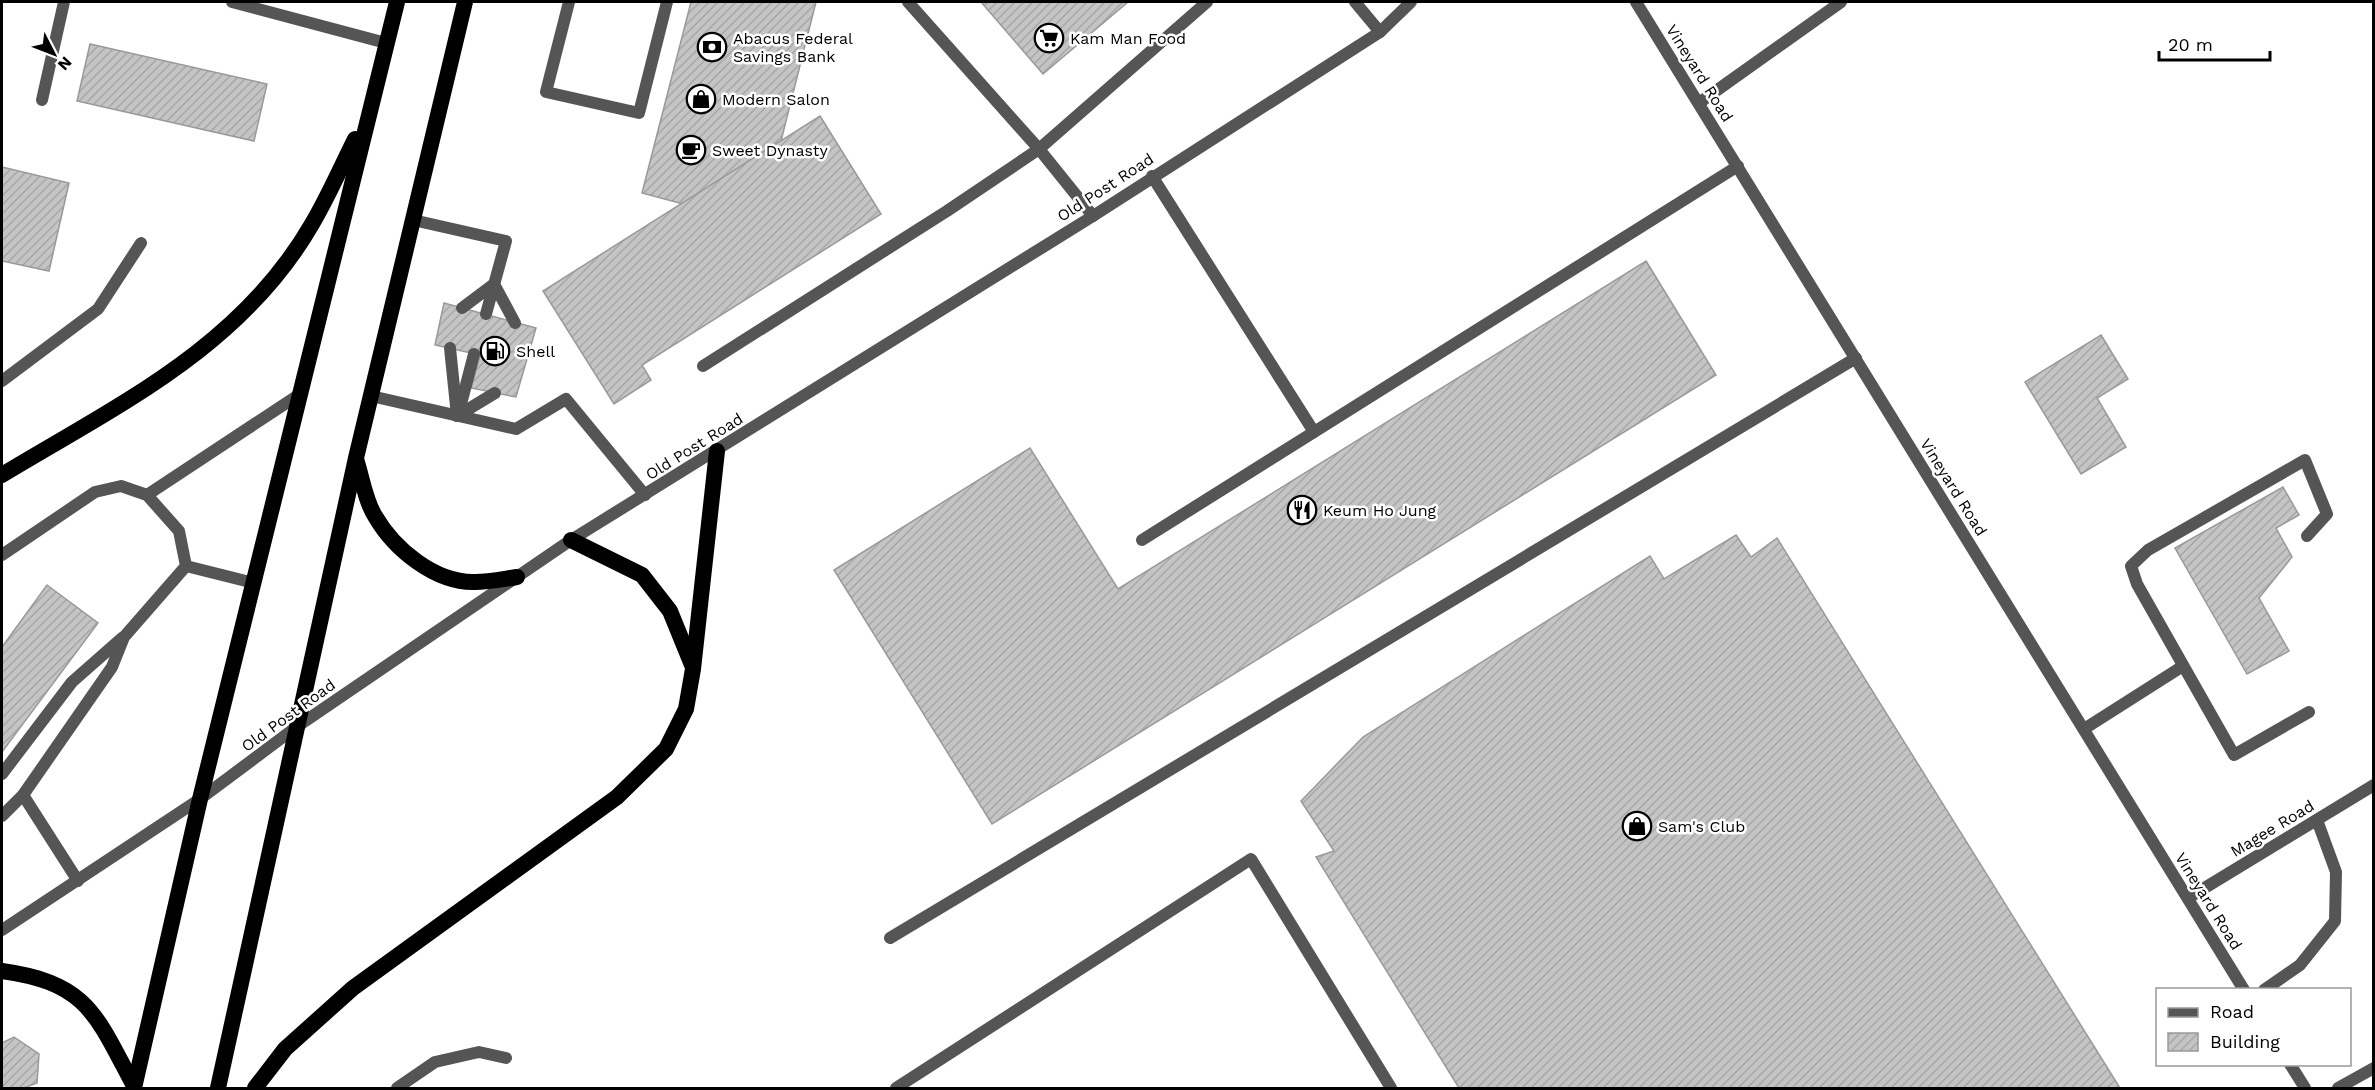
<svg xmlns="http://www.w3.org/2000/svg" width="2375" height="1090" viewBox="0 0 2375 1090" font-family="'Work Sans',sans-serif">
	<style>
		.building { fill: url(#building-hatch); stroke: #999; stroke-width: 1.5 }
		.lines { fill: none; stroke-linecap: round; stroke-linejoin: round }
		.service { stroke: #555; stroke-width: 12 }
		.minor { stroke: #555; stroke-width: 12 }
		.tertiary { stroke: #555; stroke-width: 12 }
		.trunk { stroke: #000; stroke-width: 16 }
		.labels { text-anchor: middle; stroke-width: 5; stroke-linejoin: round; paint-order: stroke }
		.poi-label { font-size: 16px; fill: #000; stroke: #fff; text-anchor: start }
		.street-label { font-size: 16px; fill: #000; stroke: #fff }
	</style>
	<defs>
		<pattern id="building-hatch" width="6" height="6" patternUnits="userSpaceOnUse" patternTransform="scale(1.5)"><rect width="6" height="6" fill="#c4c4c4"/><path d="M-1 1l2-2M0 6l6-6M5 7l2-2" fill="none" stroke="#a7a7a7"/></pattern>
	</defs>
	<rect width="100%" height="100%" fill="#fff"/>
	<g class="building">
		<polygon points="691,2 816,2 781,141 683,204 642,193"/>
		<polygon points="981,2 1128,2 1043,74"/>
		<polygon points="90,44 267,84 254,141 77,101"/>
		<polygon points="820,116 881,214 642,365 651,380 614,404 543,291"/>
		<polygon points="2,167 69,183 49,271 2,261"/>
		<polygon points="1646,261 1716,375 992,824 834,570 1030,448 1118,589"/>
		<polygon points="444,303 536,328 516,397 471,388 480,355 435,345"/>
		<polygon points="2101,335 2128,379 2097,398 2126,447 2081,474 2025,382"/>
		<polygon points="2283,487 2299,515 2276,528 2292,557 2259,598 2289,651 2247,674 2175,548"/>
		<polygon points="1736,535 1751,557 1777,538 2120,1088 1459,1088 1316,857 1334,851 1301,801 1363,737 1650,556 1664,579"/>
		<polygon points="47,585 98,623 2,752 2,647"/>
		<polygon points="14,1037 39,1054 37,1083 24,1088 2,1088 2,1043"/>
	</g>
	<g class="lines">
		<g class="service">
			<polyline points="232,2 386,43"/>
			<polyline points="569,2 546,92 639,113 667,2"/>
			<polyline points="908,2 1039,149 1093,216"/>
			<polyline points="1355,2 1380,32"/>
			<polyline points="42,100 64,2"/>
			<polyline points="1152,176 1314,432"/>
			<polyline points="413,220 506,241 486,314"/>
			<polyline points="462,308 494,284 515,323"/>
			<polyline points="450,348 457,416"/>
			<polyline points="703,366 947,211 1039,149 1207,2"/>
			<polyline points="2,381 98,309 141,243"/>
			<polyline points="371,396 516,429 566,399 645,495"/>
			<polyline points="460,408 474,354"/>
			<polyline points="457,416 495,393"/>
			<polyline points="147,495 300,394"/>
			<polyline points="2307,536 2327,514 2305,460 2148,550 2131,566 2137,584 2234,755 2309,712"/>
			<polyline points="1142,540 1738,166"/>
			<polyline points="2,555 95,492 121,486 147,495 179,531 186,566 124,637 112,667 23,795 2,816"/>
			<polyline points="186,566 254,583"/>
			<polyline points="2084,729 2183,666"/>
			<polyline points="2,774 72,682 122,638"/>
			<polyline points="23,795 78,881"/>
			<polyline points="890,938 1856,358"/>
			<polyline points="2264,990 2300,965 2335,921 2336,872 2317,820"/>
			<polyline points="397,1088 435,1062 479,1052 506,1058"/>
			<polyline points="896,1088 1251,859 1391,1088"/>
			<polyline points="2338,1088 2374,1068"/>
		</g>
		<g class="minor">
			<polyline points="1699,103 1841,2"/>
			<polyline points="2188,898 2374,785"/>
		</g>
		<g class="tertiary">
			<polyline points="1636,2 2244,990"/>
			<polyline points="2,930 200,799 295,728 571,540 1093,216 1380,32 1411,2"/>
			<polyline points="2290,1064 2305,1088"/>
		</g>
		<g class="trunk">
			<path d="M356 459C362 477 365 500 375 516 394 549 435 583 475 582 489 582 503 579 517 577"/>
			<path d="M2 475C118 405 241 347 312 224 328 197 341 167 355 139"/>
			<polyline points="571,540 642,575 670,611 692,665"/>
			<path d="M2 971C88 983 96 1015 134 1086"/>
			<polyline points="134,1088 200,799 397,2"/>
			<polyline points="218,1088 356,458 465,2"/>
			<polyline points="255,1088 285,1049 353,988 617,797 666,749 686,709 693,669 717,451"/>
		</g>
	</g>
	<defs>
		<g id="supermarket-ring" transform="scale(1.5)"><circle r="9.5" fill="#fff" stroke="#000" stroke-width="1.5"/><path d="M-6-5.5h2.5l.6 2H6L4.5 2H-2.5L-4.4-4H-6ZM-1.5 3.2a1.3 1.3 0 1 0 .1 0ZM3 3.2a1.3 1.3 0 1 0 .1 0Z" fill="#000"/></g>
		<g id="bank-ring" transform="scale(1.5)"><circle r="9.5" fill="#fff" stroke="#000" stroke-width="1.5"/><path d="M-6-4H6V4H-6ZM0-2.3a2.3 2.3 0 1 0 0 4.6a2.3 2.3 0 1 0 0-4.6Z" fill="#000"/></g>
		<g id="shop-ring" transform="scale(1.5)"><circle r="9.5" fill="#fff" stroke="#000" stroke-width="1.5"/><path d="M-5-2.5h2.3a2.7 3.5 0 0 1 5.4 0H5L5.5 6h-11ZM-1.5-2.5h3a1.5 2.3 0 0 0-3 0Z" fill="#000"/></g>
		<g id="cafe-ring" transform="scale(1.5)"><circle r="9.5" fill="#fff" stroke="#000" stroke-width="1.5"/><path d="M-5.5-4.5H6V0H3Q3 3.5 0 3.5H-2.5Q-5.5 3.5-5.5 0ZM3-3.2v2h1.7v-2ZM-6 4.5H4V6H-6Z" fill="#000"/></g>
		<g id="fuel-ring" transform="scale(1.5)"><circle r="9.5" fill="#fff" stroke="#000" stroke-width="1.5"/><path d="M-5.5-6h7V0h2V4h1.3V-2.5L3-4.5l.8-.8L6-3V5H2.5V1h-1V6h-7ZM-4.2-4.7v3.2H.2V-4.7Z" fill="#000"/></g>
		<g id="restaurant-ring" transform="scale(1.5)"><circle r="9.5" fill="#fff" stroke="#000" stroke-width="1.5"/><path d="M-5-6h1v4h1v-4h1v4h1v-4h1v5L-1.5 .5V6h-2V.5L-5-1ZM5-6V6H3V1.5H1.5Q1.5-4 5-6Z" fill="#000"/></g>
	</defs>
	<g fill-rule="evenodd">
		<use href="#supermarket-ring" x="1049" y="38"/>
		<use href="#bank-ring" x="712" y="47"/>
		<use href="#shop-ring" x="701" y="99"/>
		<use href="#cafe-ring" x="691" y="150"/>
		<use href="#fuel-ring" x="495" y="351"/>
		<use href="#restaurant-ring" x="1302" y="510"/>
		<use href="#shop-ring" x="1637" y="826"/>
	</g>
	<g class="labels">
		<g class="poi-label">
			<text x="733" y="44">Abacus Federal<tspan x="733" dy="18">Savings Bank</tspan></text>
			<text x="1070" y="44">Kam Man Food</text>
			<text x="722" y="105">Modern Salon</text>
			<text x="712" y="156">Sweet Dynasty</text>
			<text x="516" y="357">Shell</text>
			<text x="1323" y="516">Keum Ho Jung</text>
			<text x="1658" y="832">Sam's Club</text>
		</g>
		<g class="street-label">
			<text transform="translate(1700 73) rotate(58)" y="6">Vineyard Road</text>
			<text transform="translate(1105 187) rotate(-33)" y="6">Old Post Road</text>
			<text transform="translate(694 446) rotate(-32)" y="6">Old Post Road</text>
			<text transform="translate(1954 487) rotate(58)" y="6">Vineyard Road</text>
			<text transform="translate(288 715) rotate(-36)" y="6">Old Post Road</text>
			<text transform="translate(2272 828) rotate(-31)" y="6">Magee Road</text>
			<text transform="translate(2209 901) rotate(58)" y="6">Vineyard Road</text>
		</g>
	</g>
	<rect width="2375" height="1090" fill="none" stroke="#000000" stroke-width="6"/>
	<rect x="2156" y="988" width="195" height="78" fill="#ffffff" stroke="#999999" stroke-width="1.5"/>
	<rect x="2168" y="1008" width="30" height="9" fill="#555555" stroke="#999999" stroke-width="1.5"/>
	<text x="2210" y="1018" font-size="18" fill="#000000">Road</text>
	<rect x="2168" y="1033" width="30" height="18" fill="url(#building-hatch)" stroke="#999999" stroke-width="1.5"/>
	<text x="2210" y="1048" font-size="18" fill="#000000">Building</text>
	<g transform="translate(54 54) rotate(132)" stroke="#ffffff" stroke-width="4.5" paint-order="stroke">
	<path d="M0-4.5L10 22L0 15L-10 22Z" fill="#000000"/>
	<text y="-9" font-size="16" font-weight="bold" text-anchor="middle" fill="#000000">N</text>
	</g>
	<path d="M2159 51v9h111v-9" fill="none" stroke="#000000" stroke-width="3"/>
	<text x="2168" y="51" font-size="18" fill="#000000" stroke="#ffffff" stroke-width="4.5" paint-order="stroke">20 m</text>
</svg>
